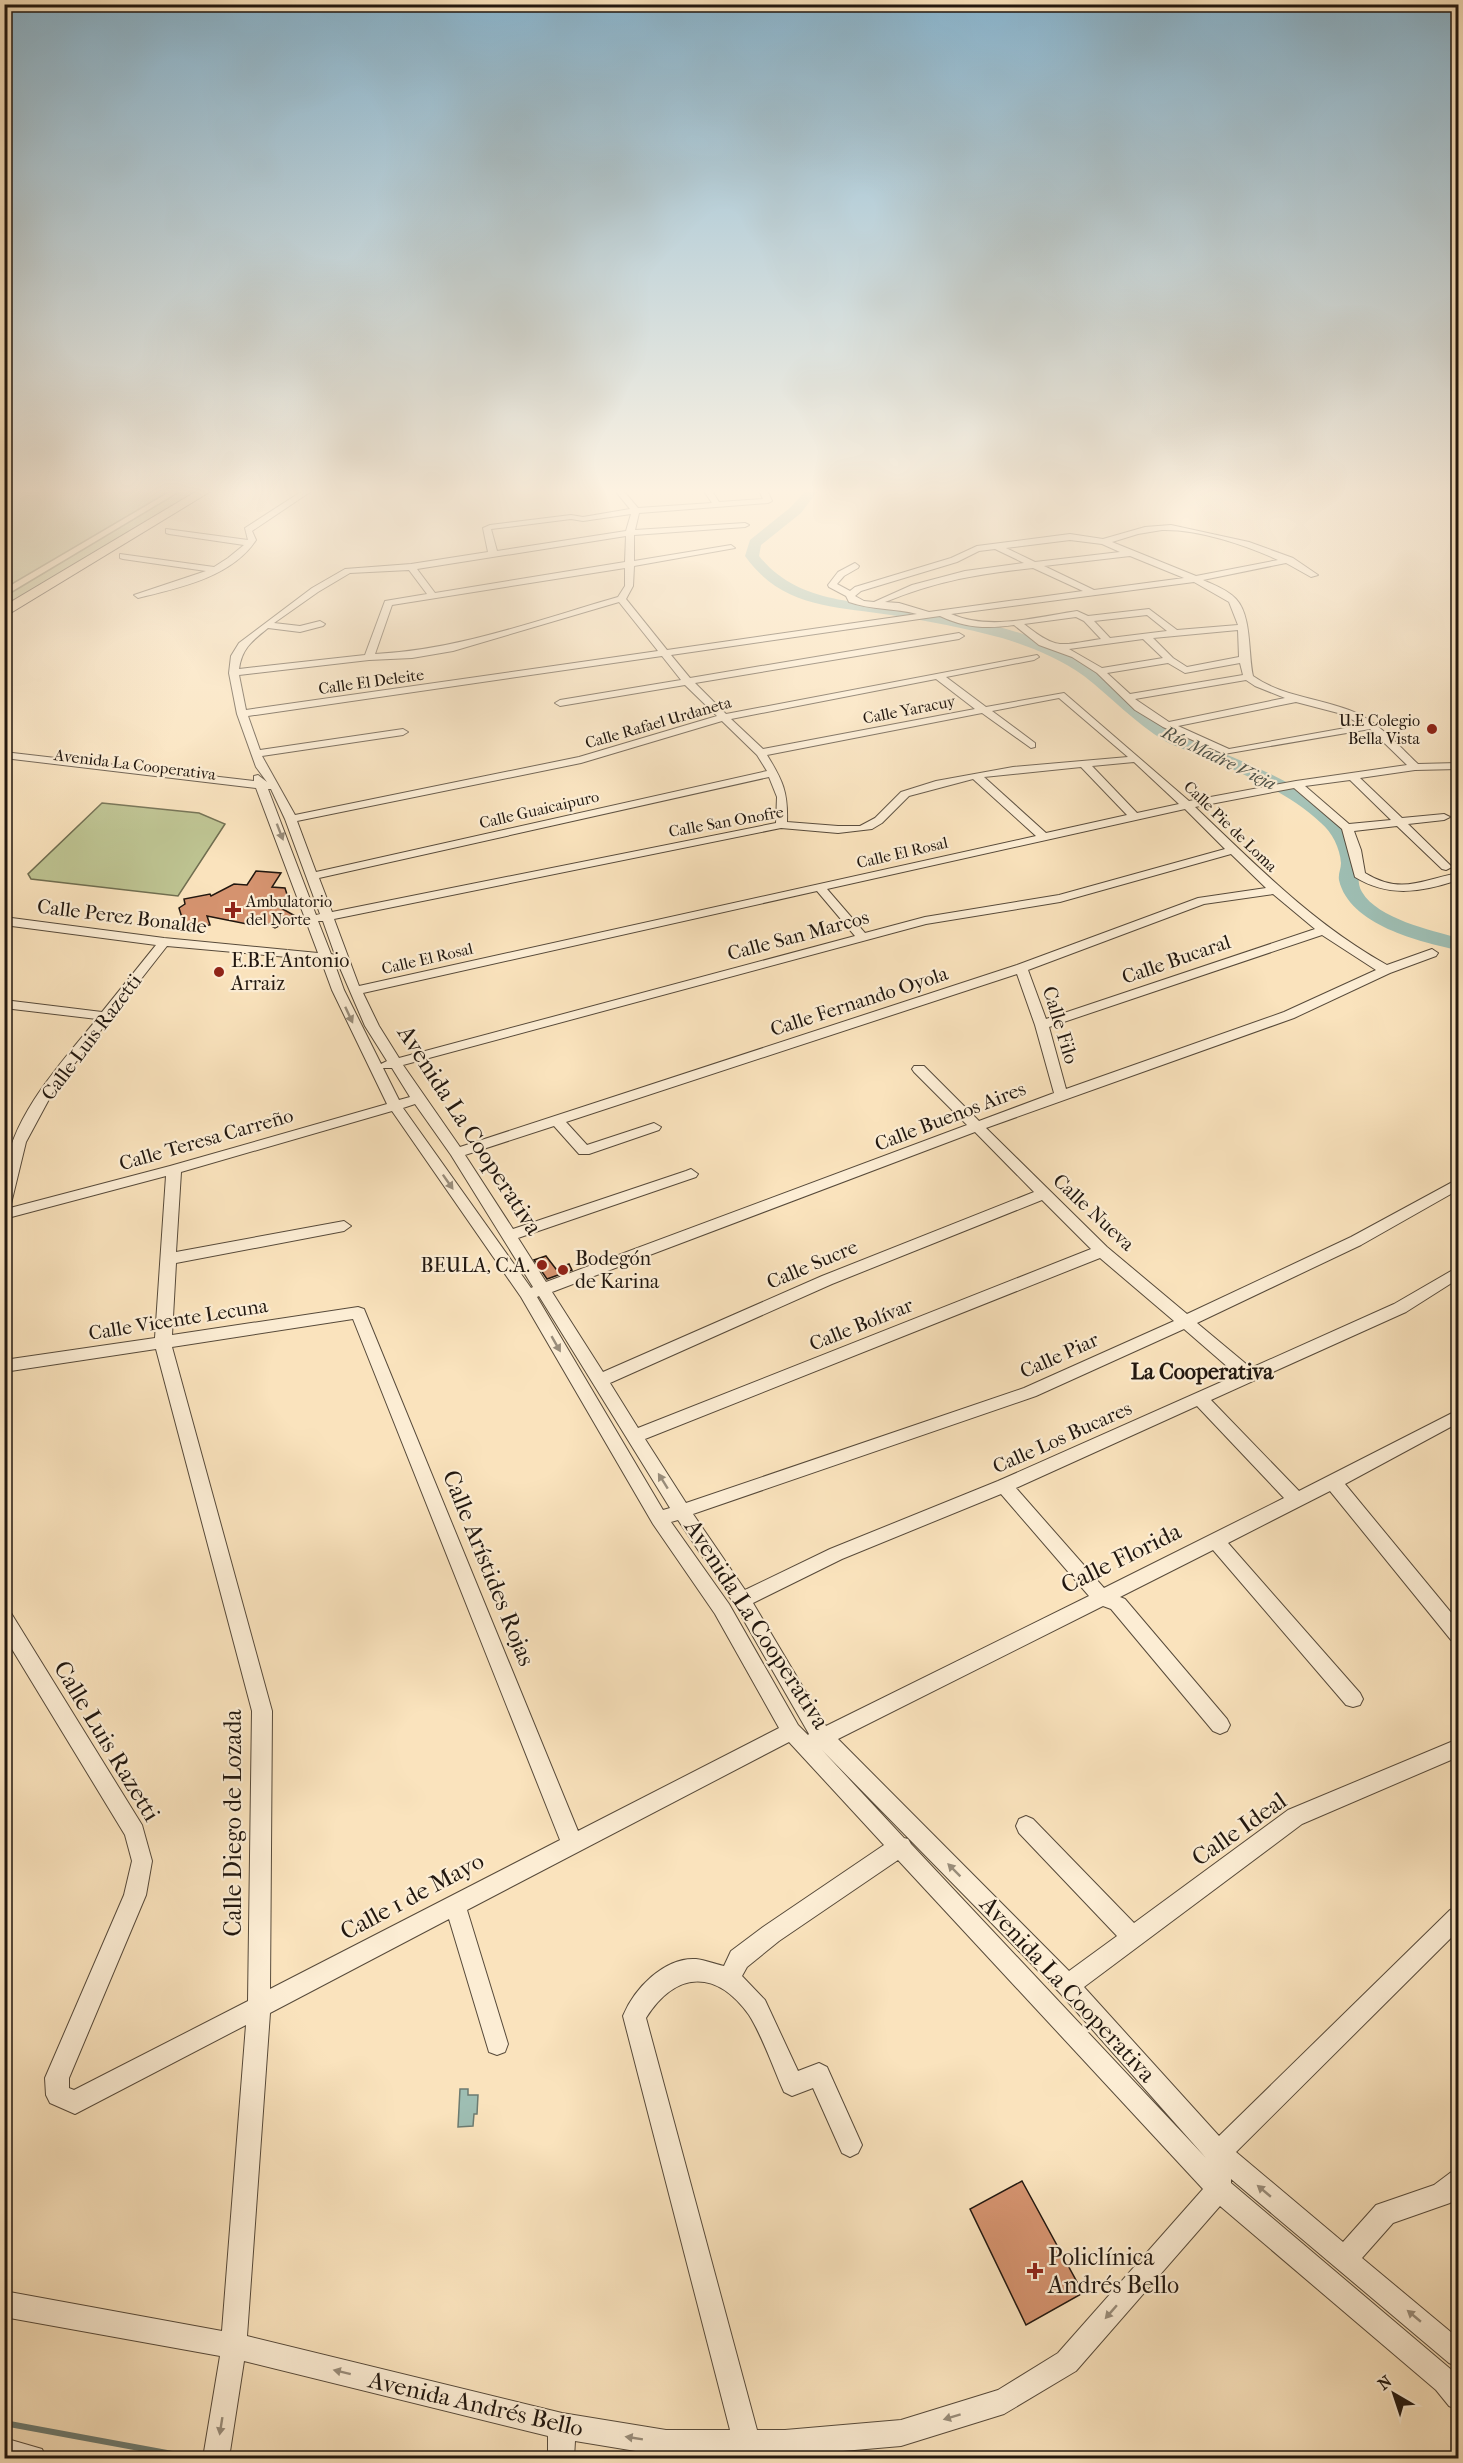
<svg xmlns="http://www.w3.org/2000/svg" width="1463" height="2463" viewBox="0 0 1463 2463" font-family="'IM FELL French Canon',serif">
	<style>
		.green { fill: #bec492; stroke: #706e50; stroke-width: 1.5 }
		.water { fill: #9ebeb3; stroke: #6c7b71; stroke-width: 1.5 }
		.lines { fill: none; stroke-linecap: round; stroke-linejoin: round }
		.stream { stroke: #6c7b71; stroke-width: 6 }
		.river { fill: #9ebeb3; fill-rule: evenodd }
		.building { fill: #d5936f; stroke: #21170f; stroke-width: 1.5 }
		.street-casing { stroke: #574a3a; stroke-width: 2 }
		.primary-casing { stroke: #21170f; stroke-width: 2 }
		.street { fill: #fcedd4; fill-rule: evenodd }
		.primary { fill: #fae3bd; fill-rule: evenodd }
		.oneway { fill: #998d7b }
		.poi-dot { fill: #8f2418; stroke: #fcedd4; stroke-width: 2 }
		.labels { text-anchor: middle; stroke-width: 4.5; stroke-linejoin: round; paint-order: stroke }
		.far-street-label { font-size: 16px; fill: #21170f; stroke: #fcedd4 }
		.far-poi-label { font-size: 16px; fill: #21170f; stroke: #fcedd4; text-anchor: end }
		.far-water-label { font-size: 18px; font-style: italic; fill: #4d5148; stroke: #fcedd4 }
		.street-label { font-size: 20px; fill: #21170f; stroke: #fcedd4 }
		.poi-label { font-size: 20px; fill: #21170f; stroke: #fcedd4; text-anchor: start }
		.quarter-label { font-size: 22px; font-weight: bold; fill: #21170f; stroke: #fcedd4 }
		.near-street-label { font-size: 24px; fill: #21170f; stroke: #fcedd4 }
		.near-poi-label { font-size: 24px; fill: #21170f; stroke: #fcedd4; text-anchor: start }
	</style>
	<rect width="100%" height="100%" fill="#fae3bd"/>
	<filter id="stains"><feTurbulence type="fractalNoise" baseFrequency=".00333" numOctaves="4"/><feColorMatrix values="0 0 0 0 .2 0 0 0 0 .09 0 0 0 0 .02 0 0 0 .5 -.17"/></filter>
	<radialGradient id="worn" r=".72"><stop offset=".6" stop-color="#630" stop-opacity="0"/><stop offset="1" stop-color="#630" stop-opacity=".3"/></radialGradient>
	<g class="green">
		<polygon points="4,488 175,488 5,588"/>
		<polygon points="186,488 210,488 5,613 4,597"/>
		<polygon points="102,803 199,813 225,824 178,896 31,879 28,874"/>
	</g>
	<polygon class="water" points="460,2089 468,2089 468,2095 478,2095 477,2114 474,2114 473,2126 458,2127"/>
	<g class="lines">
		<polyline class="stream" points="4,2423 194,2458"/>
		<path class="river" d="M808 488H820L801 513 761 545 759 556C798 605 860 601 916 610 966 619 1019 628 1065 651 1107 672 1137 711 1177 734 1189 741 1202 744 1215 750 1252 765 1291 781 1323 806 1340 819 1357 839 1359 862 1360 873 1356 882 1362 892 1378 919 1431 930 1458 938V950C1420 942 1349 925 1339 880 1338 874 1341 869 1341 863 1340 848 1332 832 1321 823 1289 793 1247 776 1207 758 1193 752 1178 748 1165 741 1135 723 1111 697 1084 676 1059 658 1031 647 1002 638 965 628 928 621 891 615 834 606 782 608 745 556L750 540 791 507Z"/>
	</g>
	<g class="building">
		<polygon points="256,871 281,873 272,887 285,888 289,901 279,907 297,917 275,928 257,918 247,924 207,916 210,925 197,927 191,927 183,921 179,908 185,904 184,899 210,894 211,896 234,884 247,885"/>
		<polygon points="546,1256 556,1269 569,1264 572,1270 547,1279 534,1260"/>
		<polygon points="1022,2181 1083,2293 1026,2325 970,2209"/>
	</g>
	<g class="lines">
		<g class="street-casing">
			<g id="street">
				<path d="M307 488H316L252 531 256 540C232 577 179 588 138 598L134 595 206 571 123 559 120 558V554L214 567 228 558 244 545 169 534 166 533V529L248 540 245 528Z"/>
				<path d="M613 488H621L638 508 712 503 702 488H710L719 502 763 499 758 488H766L772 501 768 503 639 513 635 530 745 523 749 525 745 527 634 535V561L731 545 735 548 634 566 633 586 626 599 667 650 917 614C895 608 871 610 849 602L846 596 829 587 828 585 838 572 855 563 859 566 858 568 844 576 837 584 850 591 855 587 951 558 977 546 1070 534 1103 539 1145 527 1171 525 1249 542 1293 558 1318 575 1311 577 1286 563 1203 580C1214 585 1228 590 1236 599 1252 616 1248 654 1253 676 1281 696 1317 698 1349 710 1377 720 1397 744 1418 764L1458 763V769L1415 770 1360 778 1402 818 1444 814 1450 817 1444 820 1408 824 1450 865 1452 867 1446 870 1442 869 1397 826 1354 831 1361 850 1365 873C1401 895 1422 880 1458 873V880C1422 892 1389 898 1355 877L1342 829 1294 788 1195 807C1256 865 1313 924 1387 965L1432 949 1438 953 1436 956 1390 973 1294 1018 986 1128 1107 1247 1187 1314 1351 1237 1458 1179V1190L1361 1245 1197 1323 1251 1368 1394 1304 1458 1267V1279L1406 1312 1211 1400 1299 1491 1458 1410V1423L1345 1484 1458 1621V1642L1451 1640 1330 1491 1228 1543 1360 1693 1363 1699 1360 1705 1353 1707 1346 1705 1213 1550 1120 1597 1125 1599 1227 1719 1230 1725 1227 1731 1220 1734 1213 1731 1111 1609 1103 1606 838 1739 1069 1971 1117 1936 1019 1833 1016 1826 1019 1819 1026 1816 1033 1819 1134 1923 1288 1810 1458 1739V1757L1302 1824 1084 1987 1219 2136 1450 1910 1458 1907V1931L1236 2152 1343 2242 1376 2205 1434 2185 1450 2173 1458 2169V2196L1450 2203 1393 2223 1362 2258 1458 2338V2367L1449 2363 1231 2179V2183L1454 2372 1458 2377V2410L1449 2406 1436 2390 1220 2206 1076 2371 1004 2414 901 2446 785 2456H666L575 2441 574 2458H548V2436L244 2361 229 2458H203L220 2356 4 2317V2291L222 2331 246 2025 75 2114 50 2103 46 2095 45 2078 124 1895 132 1861 125 1835 4 1636V1611L11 1613 142 1825 152 1861 146 1895 69 2078V2088L74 2090 248 2001 252 1711 156 1349 4 1372V1360L155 1338 166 1176 4 1219C4 1204 3 1187 5 1172 12 1115 62 1062 97 1019L4 1008V1000L102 1012 156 945 4 925V917L164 938 318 953 256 788 4 758V752L254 781V776L258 775 267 782 256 767 237 714 229 673 231 656 239 643 312 588 345 569 411 564 488 552 483 528 490 525 571 515 583 517 630 509ZM631 514 626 531 497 551 491 529 571 519 583 521ZM1162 530C1198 529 1246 545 1278 560L1196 576 1112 542 1138 534ZM626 536 625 562 435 593 417 569ZM1070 540 1102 544 1120 552 1035 562 1006 548ZM995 549 1024 563 965 571 912 585 874 602 864 601 855 596 861 591 957 562 979 551ZM1130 556 1184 578 1094 590 1044 566ZM625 568V586L618 597C538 620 458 650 375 654L392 605ZM1033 568 1083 591 929 612 899 603 885 602C937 581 977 574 1033 568ZM409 570 427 594 385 601 365 655 239 669C242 648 252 641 268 628L300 632 323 626 325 624 320 621 300 626 274 623 318 592 350 573ZM1194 582 1229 602 1238 625 1177 630 1149 609 1088 616 1077 611C1036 617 990 631 951 614ZM619 602 658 651 246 710 239 675 369 660 412 658 453 651ZM1147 615 1167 631 1110 638 1094 621ZM940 616C965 628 987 629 1014 625L1039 645 1072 657 1097 673 1135 710 1163 727 1224 754 1370 729 1407 765 1296 781 1189 801 1064 693 986 707 946 677 1034 660 1039 657 1037 655 726 714 695 683 959 639 964 636 959 633 690 678 671 655ZM1076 617 1084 621 1101 639C1060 645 1058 651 1024 624ZM1238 630 1239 657 1187 667 1173 658 1153 638ZM1143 639 1163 658 1102 668 1069 649ZM662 656 681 680 560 700 555 703 560 706 685 685 717 716 579 757 295 815 262 756 403 735 408 732 403 729 260 750 248 716ZM1168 663 1185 673 1240 663 1243 675 1130 694 1107 673ZM936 679 975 709 763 749 731 719ZM1246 680 1255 686 1285 698 1169 722 1135 699ZM1059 698 1128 757 1013 767 936 781 901 792 875 818 860 826H838L787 822C788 792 783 781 767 755L982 713 1031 748 1035 747V743L992 711ZM1296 702 1342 714 1362 725 1229 749 1178 726ZM722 721 757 755 767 771 316 872 297 821 581 763ZM1134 762 1179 804 1137 813 1092 766ZM1081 767 1127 815 1046 833 984 777ZM769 777 777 797 776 823 332 912 319 878ZM973 779 1036 836 359 986 334 919 781 828 838 833 872 829 882 823 909 796ZM1350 780 1391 820 1349 824 1305 786ZM268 789H271L285 819 320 914 316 915ZM1185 809 1225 849 1059 895 925 917 865 933 827 889ZM1231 854 1266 888 1198 898 1017 965 460 1147 403 1065 926 924 1060 902ZM817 891 855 936 399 1058 379 1026 363 993ZM1273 894 1315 929 1046 1019 1028 970 1204 904ZM318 921H323L335 955 331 954ZM1322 935 1376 970 1284 1012 1066 1089 1049 1027ZM167 946 321 960 332 990 387 1104 170 1166 10 1208 26 1142 54 1090ZM337 961 365 1026 387 1061 381 1064 344 990 334 962ZM1017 974 1035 1025 1054 1093 979 1121 924 1066H914L912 1069 914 1072 967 1125 546 1282 518 1238 696 1177 698 1174 691 1169 686 1171 513 1229 465 1155 554 1126 579 1154H589L659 1130 661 1127 654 1123 587 1145 566 1122ZM383 1068H392L410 1097 399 1100ZM415 1104 451 1155 533 1287 531 1288 403 1108ZM392 1111 521 1297 653 1524 715 1614 779 1728 578 1831 364 1309 358 1307 172 1335 176 1263 344 1231 351 1226 344 1221 176 1252 181 1172ZM975 1132 1034 1192 822 1276 603 1372 552 1292ZM1042 1200 1091 1249 638 1428 610 1383 832 1284ZM1100 1258 1174 1321 1024 1388 686 1503 645 1439ZM539 1296 670 1508 663 1510 537 1297ZM353 1319 560 1840 270 1989 272 1711 172 1347ZM1184 1329 1237 1375 998 1481 830 1549 745 1590 693 1514 1036 1396ZM1197 1406 1284 1498 1104 1588 1016 1488ZM1001 1494 1089 1596 826 1726 753 1603 842 1559ZM678 1520 735 1605 809 1734 808 1735 798 1725 729 1604 671 1522ZM789 1742 884 1845 763 1927 731 1951 724 1966C715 1964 705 1960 696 1959 664 1957 634 1989 623 2016L730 2430H666L562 2413 247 2336 270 2013 449 1919 489 2052 497 2055 505 2052 508 2044 467 1910ZM822 1750 1060 1993 1206 2158 911 1844 908 1839 904 1838ZM898 1860 1203 2189 1058 2353 998 2390 901 2420 785 2430H757L646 2018C676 1971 716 1969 749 2015 762 2035 774 2070 784 2092L792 2096 813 2088 842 2153 850 2157 858 2153 862 2145 827 2067 819 2063 798 2071 765 2000 742 1976 747 1967 779 1941Z"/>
				<polygon points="4,2438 42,2449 46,2458 4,2458"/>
			</g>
		</g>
		<g class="primary-casing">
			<polygon id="primary" points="202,488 216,488 4,617 4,606"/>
		</g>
		<use href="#street" class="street"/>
		<use href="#primary" class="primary"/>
	</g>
	<defs><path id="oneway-solid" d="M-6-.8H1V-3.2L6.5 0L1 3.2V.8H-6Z" transform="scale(1.5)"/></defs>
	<g class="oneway">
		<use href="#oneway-solid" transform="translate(280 832) rotate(69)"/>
		<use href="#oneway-solid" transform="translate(349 1015) rotate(65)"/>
		<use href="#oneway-solid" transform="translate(448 1182) rotate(55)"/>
		<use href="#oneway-solid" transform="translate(556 1344) rotate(60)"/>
		<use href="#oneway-solid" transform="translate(663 1481) rotate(-122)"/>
		<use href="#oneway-solid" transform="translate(954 1870) rotate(-135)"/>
		<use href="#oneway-solid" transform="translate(1264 2191) rotate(-140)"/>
		<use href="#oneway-solid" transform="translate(1111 2312) rotate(131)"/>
		<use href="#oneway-solid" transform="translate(1414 2316) rotate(-140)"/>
		<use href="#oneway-solid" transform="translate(342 2372) rotate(-166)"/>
		<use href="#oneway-solid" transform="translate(952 2417) rotate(163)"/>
		<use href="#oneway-solid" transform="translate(221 2426) rotate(99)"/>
		<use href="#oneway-solid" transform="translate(634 2438) rotate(-171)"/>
	</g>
	<linearGradient id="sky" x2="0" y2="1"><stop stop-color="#8ab8d3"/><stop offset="0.59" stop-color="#fdf2e1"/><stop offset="1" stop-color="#fdf2e1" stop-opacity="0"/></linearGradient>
	<rect width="1463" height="832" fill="url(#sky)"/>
	<g class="poi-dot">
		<circle cx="1432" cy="729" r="6"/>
		<path d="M230 901h6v6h6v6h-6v6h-6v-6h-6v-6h6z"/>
		<circle cx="219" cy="972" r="6"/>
		<circle cx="542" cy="1265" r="6"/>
		<circle cx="563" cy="1270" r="6"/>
		<path d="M1032 2262h6v6h6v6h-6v6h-6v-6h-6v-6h6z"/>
	</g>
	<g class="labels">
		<g class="far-street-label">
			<text transform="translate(371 681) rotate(-8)" y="6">Calle El Deleite</text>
			<text transform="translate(909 709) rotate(-11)" y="6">Calle Yaracuy</text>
			<text transform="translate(658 722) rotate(-16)" y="6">Calle Rafael Urdaneta</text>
			<text transform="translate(135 764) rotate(7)" y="6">Avenida La Cooperativa</text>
			<text transform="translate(539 809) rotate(-13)" y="6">Calle Guaicaipuro</text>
			<text transform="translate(726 821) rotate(-10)" y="6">Calle San Onofre</text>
			<text transform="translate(1231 826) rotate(44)" y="6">Calle Pie de Loma</text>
			<text transform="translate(902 852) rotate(-13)" y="6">Calle El Rosal</text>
			<text transform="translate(427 958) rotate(-13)" y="6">Calle El Rosal</text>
		</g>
		<g class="far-poi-label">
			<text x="1420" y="726">U.E Colegio<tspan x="1420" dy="18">Bella Vista</tspan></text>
			<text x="246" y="907" text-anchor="start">Ambulatorio<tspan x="246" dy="18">del Norte</tspan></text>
		</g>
		<g class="far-water-label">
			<text transform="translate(1219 758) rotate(26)" y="6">Río Madre Vieja</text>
		</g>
		<g class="street-label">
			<text transform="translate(122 916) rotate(7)" y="7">Calle Perez Bonalde</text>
			<text transform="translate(798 935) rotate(-15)" y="7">Calle San Marcos</text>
			<text transform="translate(1176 959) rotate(-19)" y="7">Calle Bucaral</text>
			<text transform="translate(859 1001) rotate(-18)" y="7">Calle Fernando Oyola</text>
			<text transform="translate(1061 1025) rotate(73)" y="7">Calle Filo</text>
			<text transform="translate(91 1037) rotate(-53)" y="7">Calle Luis Razetti</text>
			<text transform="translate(950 1116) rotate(-21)" y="7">Calle Buenos Aires</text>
			<text transform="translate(206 1139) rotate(-16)" y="7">Calle Teresa Carreño</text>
			<text transform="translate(1094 1212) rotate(43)" y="7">Calle Nueva</text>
			<text transform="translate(812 1264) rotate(-23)" y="7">Calle Sucre</text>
			<text transform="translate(178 1319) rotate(-9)" y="7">Calle Vicente Lecuna</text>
			<text transform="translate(861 1324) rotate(-22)" y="7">Calle Bolívar</text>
			<text transform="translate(1059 1355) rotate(-24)" y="7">Calle Piar</text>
			<text transform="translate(1062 1437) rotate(-24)" y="7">Calle Los Bucares</text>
		</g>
		<g class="poi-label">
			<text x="231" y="967">E.B.E Antonio<tspan x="231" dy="23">Arraiz</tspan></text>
			<text x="575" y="1265">Bodegón<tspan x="575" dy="23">de Karina</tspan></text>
			<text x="530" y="1272" text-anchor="end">BEULA, C.A.</text>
		</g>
		<g class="quarter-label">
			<text x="1202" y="1379">La Cooperativa</text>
		</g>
		<g class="near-street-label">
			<text transform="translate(470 1130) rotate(57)" y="8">Avenida La Cooperativa</text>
			<text transform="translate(1121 1558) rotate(-26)" y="8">Calle Florida</text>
			<text transform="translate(489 1568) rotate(68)" y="8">Calle Arístides Rojas</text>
			<text transform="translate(757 1624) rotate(57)" y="8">Avenida La Cooperativa</text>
			<text transform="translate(107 1741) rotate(59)" y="8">Calle Luis Razetti</text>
			<text transform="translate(233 1823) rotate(-90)" y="8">Calle Diego de Lozada</text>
			<text transform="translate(1239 1829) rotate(-35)" y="8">Calle Ideal</text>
			<text transform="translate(412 1896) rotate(-28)" y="8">Calle 1 de Mayo</text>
			<text transform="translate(1068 1989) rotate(47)" y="8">Avenida La Cooperativa</text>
			<text transform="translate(476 2404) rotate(13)" y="8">Avenida Andrés Bello</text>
		</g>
		<g class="near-poi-label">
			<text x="1048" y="2265">Policlínica<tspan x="1048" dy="28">Andrés Bello</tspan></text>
		</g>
	</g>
	<rect width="1463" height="2463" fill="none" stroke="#fae3bd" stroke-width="24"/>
	<rect x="6" y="6" width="1451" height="2451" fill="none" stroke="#21170f" stroke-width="3"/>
	<rect x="12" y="12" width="1439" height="2439" fill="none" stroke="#21170f" stroke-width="1.5"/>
	<g transform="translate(1394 2394) rotate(321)" stroke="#fcedd4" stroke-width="4.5" paint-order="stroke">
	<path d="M0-4.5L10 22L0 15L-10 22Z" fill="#21170f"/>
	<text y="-9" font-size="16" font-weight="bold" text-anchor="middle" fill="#21170f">N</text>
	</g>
	<rect width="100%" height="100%" filter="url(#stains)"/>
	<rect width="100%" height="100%" fill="url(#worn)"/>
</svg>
